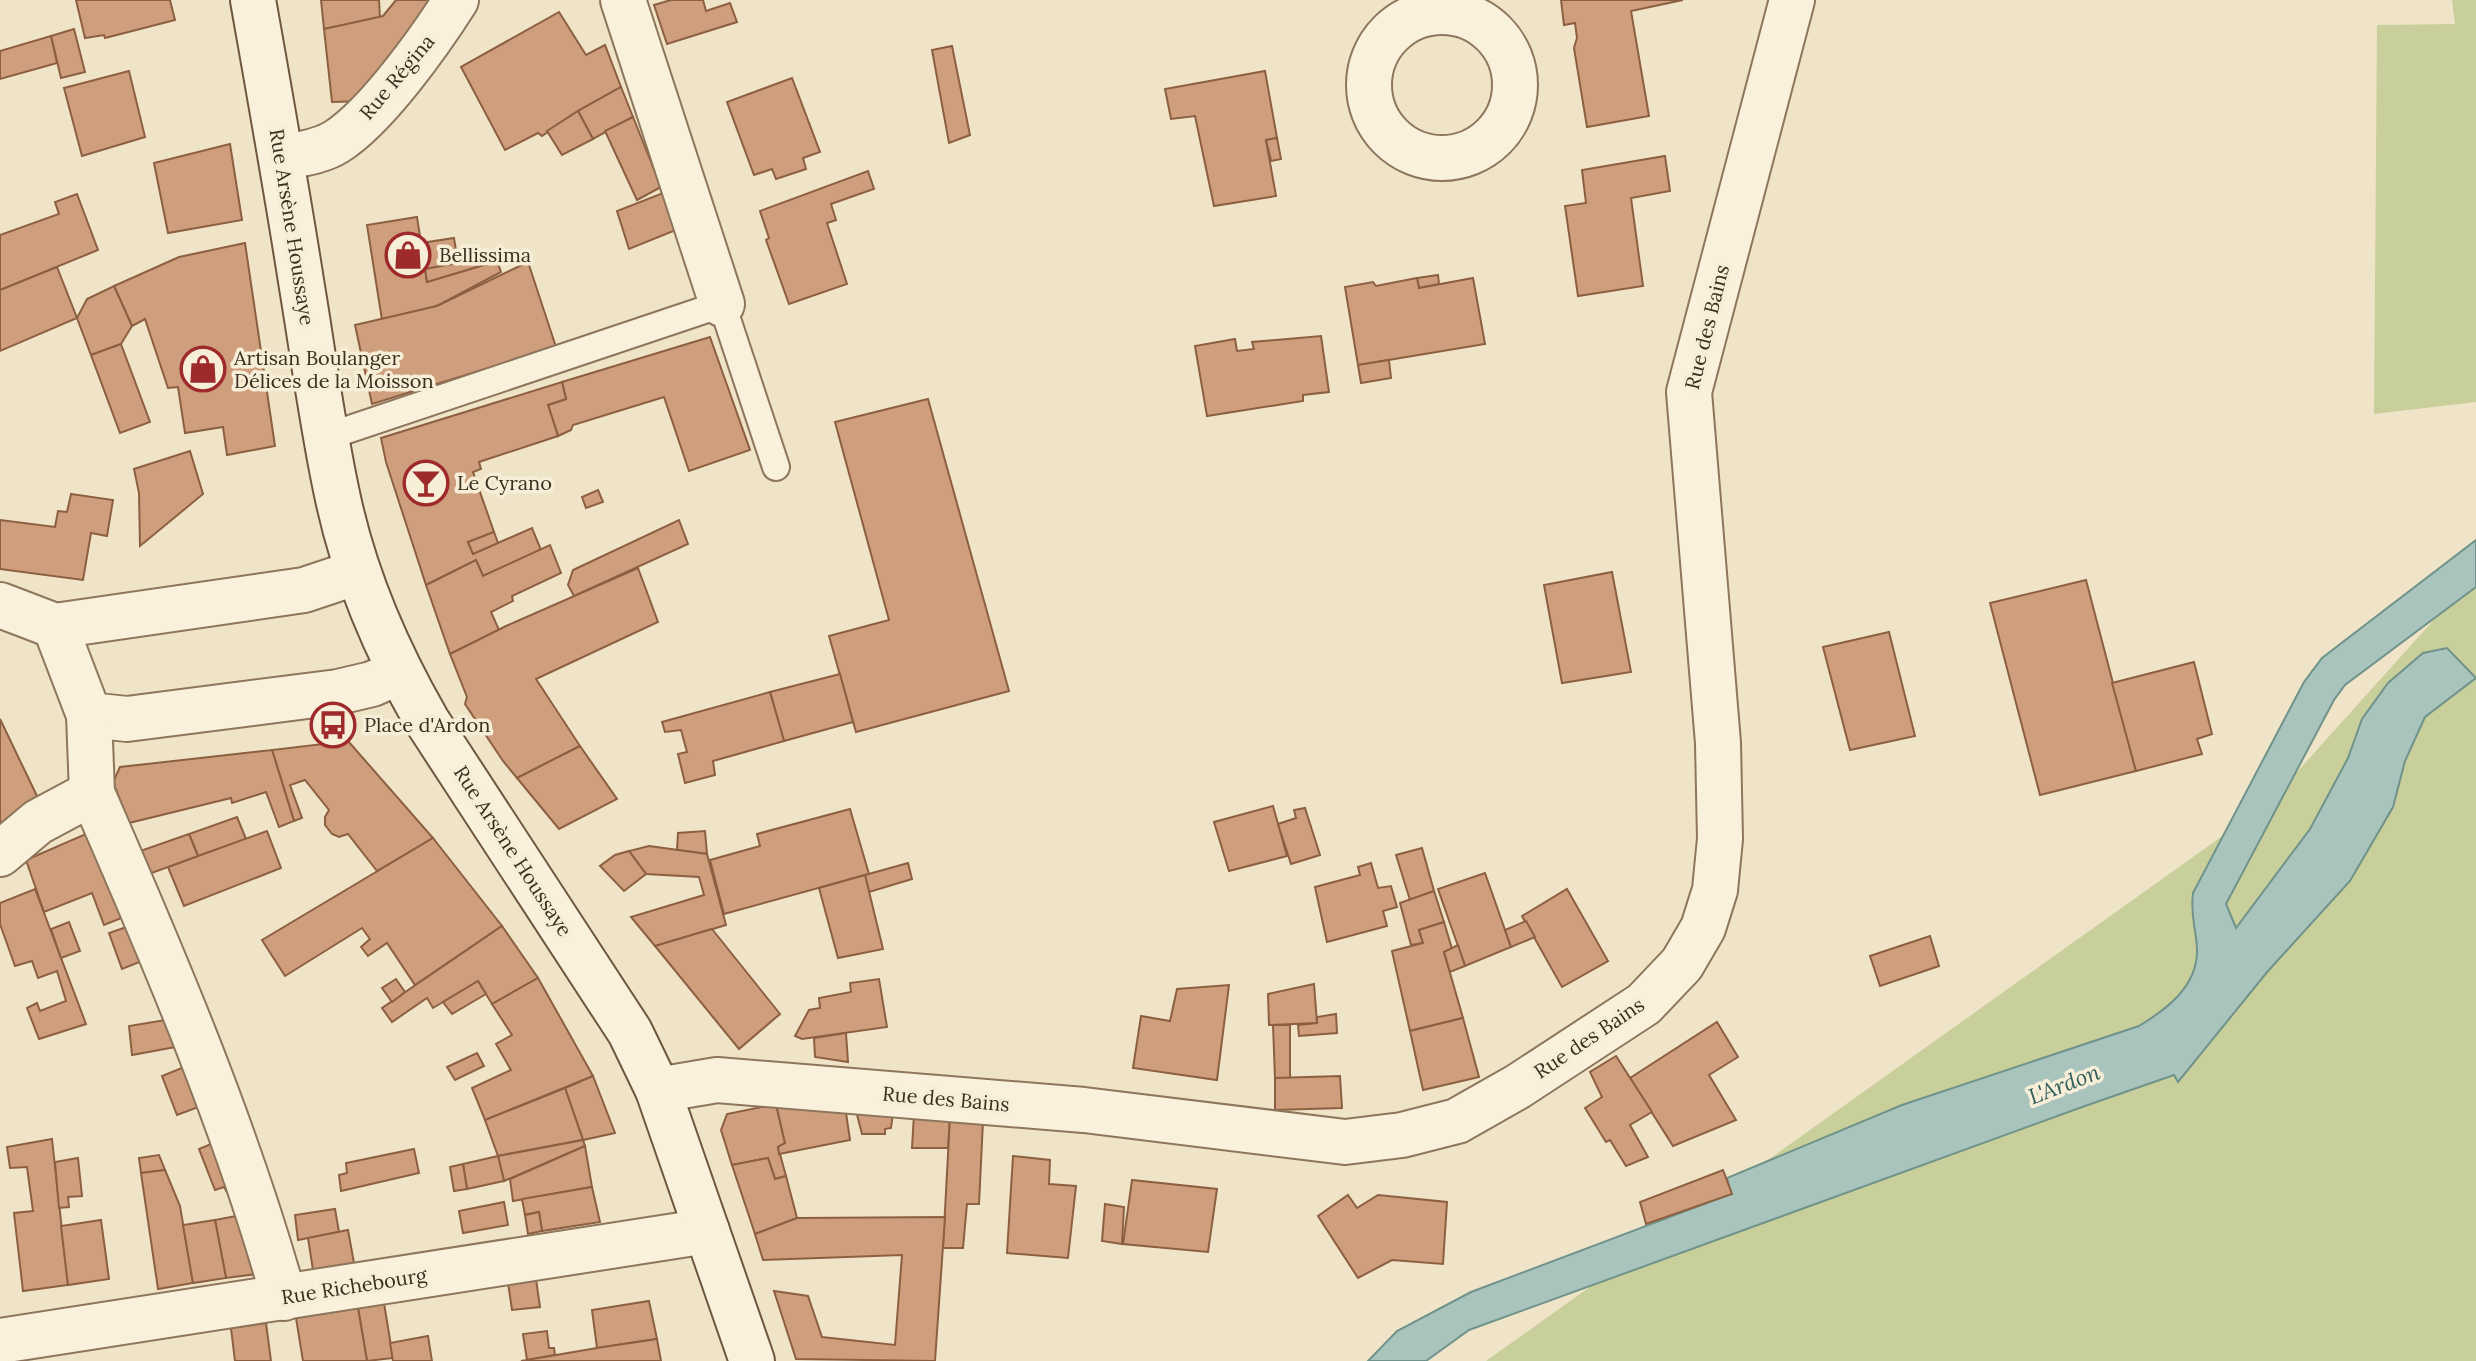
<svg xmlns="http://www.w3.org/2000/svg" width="2476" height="1361" viewBox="0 0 2476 1361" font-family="Lora,serif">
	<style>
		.green { fill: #c9cf9b }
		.water { fill: #a9c4bc; stroke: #6f938a; stroke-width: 2 }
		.building { fill: #cf9f7d; stroke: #8d5f41; stroke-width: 2 }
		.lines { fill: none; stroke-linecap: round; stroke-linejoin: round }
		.lane-casing { stroke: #8d765c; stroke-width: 30 }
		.street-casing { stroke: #8d765c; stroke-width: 48 }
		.secondary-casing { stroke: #6f573f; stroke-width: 48 }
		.lane { stroke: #faf1dc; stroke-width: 26 }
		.street { stroke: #faf1dc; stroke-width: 44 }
		.secondary { stroke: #faf1dc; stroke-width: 44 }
		.labels { text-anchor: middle; stroke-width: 7; stroke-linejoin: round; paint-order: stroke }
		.street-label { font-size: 20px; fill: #3d2e20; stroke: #f7eed8 }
		.poi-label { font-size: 20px; fill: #3d2e20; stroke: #f7eed8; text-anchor: start }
		.water-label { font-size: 22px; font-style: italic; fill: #2f5d5a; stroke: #f7eed8 }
	</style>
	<rect width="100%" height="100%" fill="#f0e4c8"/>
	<g class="green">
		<polygon points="2452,0 2476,0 2476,402 2374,414 2377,25 2455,24"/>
		<polygon points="2476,573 2476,1361 1486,1361 2270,802"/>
	</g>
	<path class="water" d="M2476 540V587L2345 685 2334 700 2226 904 2236 928 2310 829 2348 758 2362 719 2388 683 2423 653 2447 648 2476 678 2425 717 2405 761 2393 807 2350 881 2268 971 2178 1082 2174 1075 2085 1106 1469 1330 1426 1361H1368L1397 1331 1471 1292 1731 1194 1727 1178 1902 1105 2139 1026C2167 1009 2198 986 2197 949 2196 927 2190 917 2193 893L2304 682 2322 658Z"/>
	<g class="building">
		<polygon points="76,0 170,0 175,20 105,38 104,35 85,38"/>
		<polygon points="321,0 379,0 380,18 324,29"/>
		<polygon points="396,0 435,0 368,101 332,102 324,29 383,16"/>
		<polygon points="671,0 703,0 706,11 730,3 737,22 667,44 654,5"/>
		<polygon points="1561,0 1683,0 1631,11 1649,116 1587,127 1574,48 1577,38 1575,23 1564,25"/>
		<polygon points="559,12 586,55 605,45 621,87 578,111 542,136 538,133 505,150 461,67"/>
		<polygon points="74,29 85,72 61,78 51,36"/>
		<polygon points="51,36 57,63 0,79 0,51"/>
		<polygon points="952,46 970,135 949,143 932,50"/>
		<polygon points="129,71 145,137 82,156 64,88"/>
		<polygon points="1265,71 1277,138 1266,140 1276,196 1214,206 1195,116 1171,119 1165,89"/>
		<polygon points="792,78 820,152 803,158 806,169 776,179 772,169 754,175 727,102"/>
		<polygon points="621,87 633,117 593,139 578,111"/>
		<polygon points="578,111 593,139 562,155 547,131"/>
		<polygon points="633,117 661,187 637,200 605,131"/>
		<polygon points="1277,138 1281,159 1271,161 1266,140"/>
		<polygon points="230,144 242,220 168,233 154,163"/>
		<polygon points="1665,156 1670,191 1631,198 1643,286 1578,296 1565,206 1586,203 1582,170"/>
		<polygon points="868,171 874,189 831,204 836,220 827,223 847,284 789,304 766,240 769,238 760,211"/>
		<polygon points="663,193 676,230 629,249 617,211"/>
		<polygon points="77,194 98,250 0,290 0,235 59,214 55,202"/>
		<polygon points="417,217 421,243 454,238 458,263 425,269 427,282 497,261 501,272 437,306 382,320 367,225"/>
		<polygon points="245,243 275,446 227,455 223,427 185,433 178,387 168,388 145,319 132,326 114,286 179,257"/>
		<polygon points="492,251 497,261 427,282 425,269 458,263 457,258"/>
		<polygon points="528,262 556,347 372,404 355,325 437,306"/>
		<polygon points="57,267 77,318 0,351 0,290"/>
		<polygon points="1438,275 1439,284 1419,288 1417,278"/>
		<polygon points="1417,278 1419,288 1473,278 1485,344 1358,365 1345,287 1373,282 1376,286"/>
		<polygon points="114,286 132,326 121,344 91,355 77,318 87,299"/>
		<polygon points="1321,336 1329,392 1303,395 1303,401 1207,416 1195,346 1235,339 1237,351 1254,349 1252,342"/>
		<polygon points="710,337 750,450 689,471 664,397 573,425 571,430 558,436 548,405 566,399 562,382"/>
		<polygon points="121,344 150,422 120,433 91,355"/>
		<polygon points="1389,360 1391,378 1361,383 1358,365"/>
		<polygon points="562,382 566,399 548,405 558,436 479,462 481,469 473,472 494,532 468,542 473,554 532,528 541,550 483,576 476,560 426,585 386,462 381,438"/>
		<polygon points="928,399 1009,691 856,732 829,636 889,620 835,422"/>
		<polygon points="190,451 203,494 140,546 139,493 134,469"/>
		<polygon points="598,490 603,502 586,508 582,497"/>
		<polygon points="71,494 113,500 107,536 91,533 83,580 0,569 0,520 55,527 58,511 67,512"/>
		<polygon points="679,520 688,544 574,596 568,585 573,570"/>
		<polygon points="494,532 498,543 473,554 468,542"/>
		<polygon points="550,545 561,573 512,596 513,601 491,612 499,630 450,654 426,585 476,560 483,576"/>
		<polygon points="638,568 658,622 536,679 580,746 517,778 503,761 465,704 467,697 450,654 506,626"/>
		<polygon points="1612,572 1631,672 1562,683 1544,585"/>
		<polygon points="2086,580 2136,771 2040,795 1990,603"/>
		<polygon points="1889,632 1915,736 1850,750 1823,647"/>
		<polygon points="2194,662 2212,734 2197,739 2202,754 2136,771 2112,683"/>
		<polygon points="840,674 853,722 784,741 770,692"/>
		<polygon points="770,692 784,741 713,761 715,775 685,783 678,754 687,752 681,730 665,732 662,722"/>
		<polygon points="0,719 37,796 0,824"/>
		<polygon points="348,741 433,838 377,871 348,834 339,837 332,834 325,825 325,817 329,810 305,780 290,785 302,818 294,821 272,750"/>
		<polygon points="580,746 617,799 559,829 517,778"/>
		<polygon points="272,750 294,821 279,827 266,792 232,803 231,798 129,823 113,782 120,767"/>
		<polygon points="1273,806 1287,856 1229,871 1214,822"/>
		<polygon points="1305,808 1320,855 1291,864 1278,824 1296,818 1294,810"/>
		<polygon points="850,809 869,874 724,914 710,860 760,846 757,834"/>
		<polygon points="237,817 246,839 198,856 189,834"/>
		<polygon points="95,830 129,915 104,925 92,893 44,912 26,860"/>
		<polygon points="267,831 281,868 184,906 168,867"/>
		<polygon points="705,831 707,854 677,850 678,833"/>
		<polygon points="189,834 198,856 149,874 140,851"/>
		<polygon points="433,838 502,926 415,985 387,943 368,956 361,947 370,939 362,928 285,976 262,940"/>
		<polygon points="649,846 707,854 726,925 655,946 631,917 704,895 699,877 646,874 629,851"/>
		<polygon points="1422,848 1434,891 1410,900 1396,855"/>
		<polygon points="629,851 646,874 624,891 600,866 615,855"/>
		<polygon points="908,863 912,879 869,892 865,875"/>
		<polygon points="1371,863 1378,888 1391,886 1397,907 1383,911 1387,926 1327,942 1315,887 1360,875 1358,867"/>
		<polygon points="1485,873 1511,947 1465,966 1438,889"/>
		<polygon points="865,875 883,949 838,958 819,888"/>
		<polygon points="35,889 86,1024 39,1039 27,1008 37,1003 40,1011 66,1001 57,971 38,978 32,961 15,966 0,924 0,903"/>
		<polygon points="1567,889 1608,961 1562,987 1522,916"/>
		<polygon points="1434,891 1444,922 1419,930 1423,943 1411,945 1400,903"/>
		<polygon points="1526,921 1535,937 1511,947 1505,930"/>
		<polygon points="69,922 80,951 61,958 51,929"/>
		<polygon points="1444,922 1452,949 1444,952 1463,1018 1410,1031 1392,951 1423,943 1419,930"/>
		<polygon points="132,925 147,959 122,969 109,933"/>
		<polygon points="502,926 538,978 492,1004 478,981 433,1008 427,998 392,1022 382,1008"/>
		<polygon points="712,929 780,1014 739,1049 655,946"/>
		<polygon points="1930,936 1939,966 1880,986 1870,956"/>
		<polygon points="1458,945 1465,966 1450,972 1444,952"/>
		<polygon points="538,978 593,1076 485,1120 472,1088 511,1070 496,1044 512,1035 492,1004"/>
		<polygon points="396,979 405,992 392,1002 382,988"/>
		<polygon points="879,979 887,1027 802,1039 795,1036 809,1010 820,1008 819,998 851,992 850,983"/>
		<polygon points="478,981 486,994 452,1014 443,1002"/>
		<polygon points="1314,984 1317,1023 1269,1025 1268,994"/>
		<polygon points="1229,985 1217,1080 1133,1068 1141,1016 1170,1021 1177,989"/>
		<polygon points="1336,1014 1337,1033 1299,1036 1298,1025 1317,1023 1317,1017"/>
		<polygon points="1463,1018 1479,1077 1423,1090 1410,1031"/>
		<polygon points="171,1019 181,1046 132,1055 129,1026"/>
		<polygon points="1717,1022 1738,1057 1709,1075 1736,1120 1673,1146 1630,1078"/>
		<polygon points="1273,1025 1290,1025 1290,1078 1275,1078"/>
		<polygon points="846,1033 848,1062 815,1057 814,1038"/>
		<polygon points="477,1053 484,1066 455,1080 447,1067"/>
		<polygon points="1616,1056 1652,1112 1630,1125 1648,1157 1626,1166 1610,1140 1606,1142 1585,1108 1602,1097 1590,1072"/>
		<polygon points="189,1065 204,1105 177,1115 162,1076"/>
		<polygon points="593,1076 615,1133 583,1140 565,1088"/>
		<polygon points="1340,1076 1342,1108 1275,1110 1275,1078"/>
		<polygon points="565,1088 583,1140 498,1156 485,1120"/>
		<polygon points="776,1104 785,1143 778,1147 786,1176 775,1179 768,1158 732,1165 721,1130 727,1114"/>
		<polygon points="776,1104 845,1106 850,1140 779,1154 778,1147 785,1143"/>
		<polygon points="855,1107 893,1112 891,1128 885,1129 885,1134 862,1134"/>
		<polygon points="914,1114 950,1117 948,1148 912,1148"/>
		<polygon points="950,1117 983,1121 979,1204 967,1204 963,1248 943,1248"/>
		<polygon points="52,1139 68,1285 23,1291 14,1213 33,1211 27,1167 10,1168 7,1147"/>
		<polygon points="583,1140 585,1146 504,1181 498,1156"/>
		<polygon points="218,1141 238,1191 228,1194 224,1187 215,1190 199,1149"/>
		<polygon points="585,1146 592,1187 513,1201 510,1179"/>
		<polygon points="414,1149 419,1173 341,1191 339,1175 347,1173 346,1163"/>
		<polygon points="159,1155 165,1170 141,1173 139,1158"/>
		<polygon points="498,1156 504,1181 467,1189 463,1164"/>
		<polygon points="1013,1156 1050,1160 1049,1184 1076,1186 1068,1258 1007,1253"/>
		<polygon points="78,1158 82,1196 68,1197 69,1207 59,1208 55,1162"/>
		<polygon points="768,1158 775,1179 786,1176 797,1218 755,1234 732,1165"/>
		<polygon points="463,1164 467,1189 454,1191 450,1167"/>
		<polygon points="165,1170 180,1206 193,1283 158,1289 141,1173"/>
		<polygon points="1723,1170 1732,1194 1646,1224 1640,1202"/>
		<polygon points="1132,1180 1217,1189 1208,1252 1123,1244"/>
		<polygon points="592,1187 600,1222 542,1231 539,1212 525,1215 522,1199"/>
		<polygon points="1348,1195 1357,1208 1378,1195 1447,1202 1443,1264 1392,1260 1358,1278 1318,1216"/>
		<polygon points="504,1202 508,1225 463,1233 459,1211"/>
		<polygon points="1105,1204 1124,1207 1122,1244 1102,1241"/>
		<polygon points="335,1209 339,1232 298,1240 295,1215"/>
		<polygon points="539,1212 542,1231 528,1234 525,1215"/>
		<polygon points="247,1214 257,1274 226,1278 215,1220"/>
		<polygon points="945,1217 935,1361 796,1359 774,1291 808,1296 822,1337 895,1345 902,1255 763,1260 755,1234 797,1218"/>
		<polygon points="101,1220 109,1279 68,1285 61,1226"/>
		<polygon points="215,1220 226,1278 193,1283 183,1225"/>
		<polygon points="348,1230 354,1263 313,1270 308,1238"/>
		<polygon points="536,1279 540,1307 512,1310 508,1283"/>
		<polygon points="649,1301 657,1339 597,1348 592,1310"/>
		<polygon points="384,1303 393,1358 367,1361 358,1308"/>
		<polygon points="358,1308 367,1361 303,1361 296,1318"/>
		<polygon points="266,1323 271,1361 235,1361 231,1328"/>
		<polygon points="547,1331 549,1348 554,1348 555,1355 527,1360 523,1334"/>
		<polygon points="428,1336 432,1361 393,1361 390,1343"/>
		<polygon points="657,1339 661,1361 521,1361 597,1348"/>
	</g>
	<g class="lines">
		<g class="lane-casing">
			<polyline id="lane" points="326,437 722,304 776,467"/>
		</g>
		<g class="street-casing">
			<g id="street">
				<polyline points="623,0 722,304"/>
				<circle cx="1442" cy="85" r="73"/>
				<path d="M282 158C299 154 320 152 336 142 376 117 430 41 456 0"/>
				<polyline points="0,605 55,626 304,590 358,572"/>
				<polyline points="55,626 89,715 127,719 338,692 372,684 399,672"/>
				<path d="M92 793C164 958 235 1124 284 1298"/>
				<polyline points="0,854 38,822 92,793 89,715"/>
				<polyline points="658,1090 717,1080 1084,1110 1345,1142 1402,1135 1457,1121 1517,1087 1644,1004 1682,964 1703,928 1715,890 1720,839 1718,743 1689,392 1792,0"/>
				<polyline points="0,1341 707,1231"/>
			</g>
		</g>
		<g class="secondary-casing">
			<path id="secondary" d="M253 0C270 96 287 191 302 287 314 359 323 432 339 503 356 580 388 653 427 721L630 1032 658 1090 752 1361"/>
		</g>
		<use href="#lane" class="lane"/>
		<use href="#street" class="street"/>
		<use href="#secondary" class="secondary"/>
	</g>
	<defs>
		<g id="shop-ring" transform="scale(2.3)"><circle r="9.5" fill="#f7eed8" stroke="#9e2a2b" stroke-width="1.5"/><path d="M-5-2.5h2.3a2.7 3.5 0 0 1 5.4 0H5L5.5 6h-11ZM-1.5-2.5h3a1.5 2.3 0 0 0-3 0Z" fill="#9e2a2b"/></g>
		<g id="bar-ring" transform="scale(2.3)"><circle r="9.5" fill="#f7eed8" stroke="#9e2a2b" stroke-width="1.5"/><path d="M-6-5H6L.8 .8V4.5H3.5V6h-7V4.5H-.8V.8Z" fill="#9e2a2b"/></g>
		<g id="bus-ring" transform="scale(2.3)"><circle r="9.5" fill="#f7eed8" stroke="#9e2a2b" stroke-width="1.5"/><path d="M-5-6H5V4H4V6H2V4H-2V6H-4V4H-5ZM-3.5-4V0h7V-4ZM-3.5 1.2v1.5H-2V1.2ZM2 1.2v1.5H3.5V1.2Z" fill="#9e2a2b"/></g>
	</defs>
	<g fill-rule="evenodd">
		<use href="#shop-ring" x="408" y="255"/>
		<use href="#shop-ring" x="203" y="369"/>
		<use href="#bar-ring" x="426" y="483"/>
		<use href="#bus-ring" x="333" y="725"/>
	</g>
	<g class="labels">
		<g class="street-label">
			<text transform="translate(397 77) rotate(-50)" y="7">Rue Régina</text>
			<text transform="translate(292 227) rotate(81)" y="7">Rue Arsène Houssaye</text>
			<text transform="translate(1707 327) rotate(-76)" y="7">Rue des Bains</text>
			<text transform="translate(513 851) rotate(57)" y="7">Rue Arsène Houssaye</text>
			<text transform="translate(1589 1038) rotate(-34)" y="7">Rue des Bains</text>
			<text transform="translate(946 1099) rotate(5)" y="7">Rue des Bains</text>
			<text transform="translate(354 1286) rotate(-9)" y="7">Rue Richebourg</text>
		</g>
		<g class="poi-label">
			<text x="439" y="262">Bellissima</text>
			<text x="234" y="365">Artisan Boulanger<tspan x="234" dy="23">Délices de la Moisson</tspan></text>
			<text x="457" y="490">Le Cyrano</text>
			<text x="364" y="732">Place d'Ardon</text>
		</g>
		<g class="water-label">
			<text transform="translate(2064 1084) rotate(-21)" y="8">L'Ardon</text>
		</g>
	</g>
</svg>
